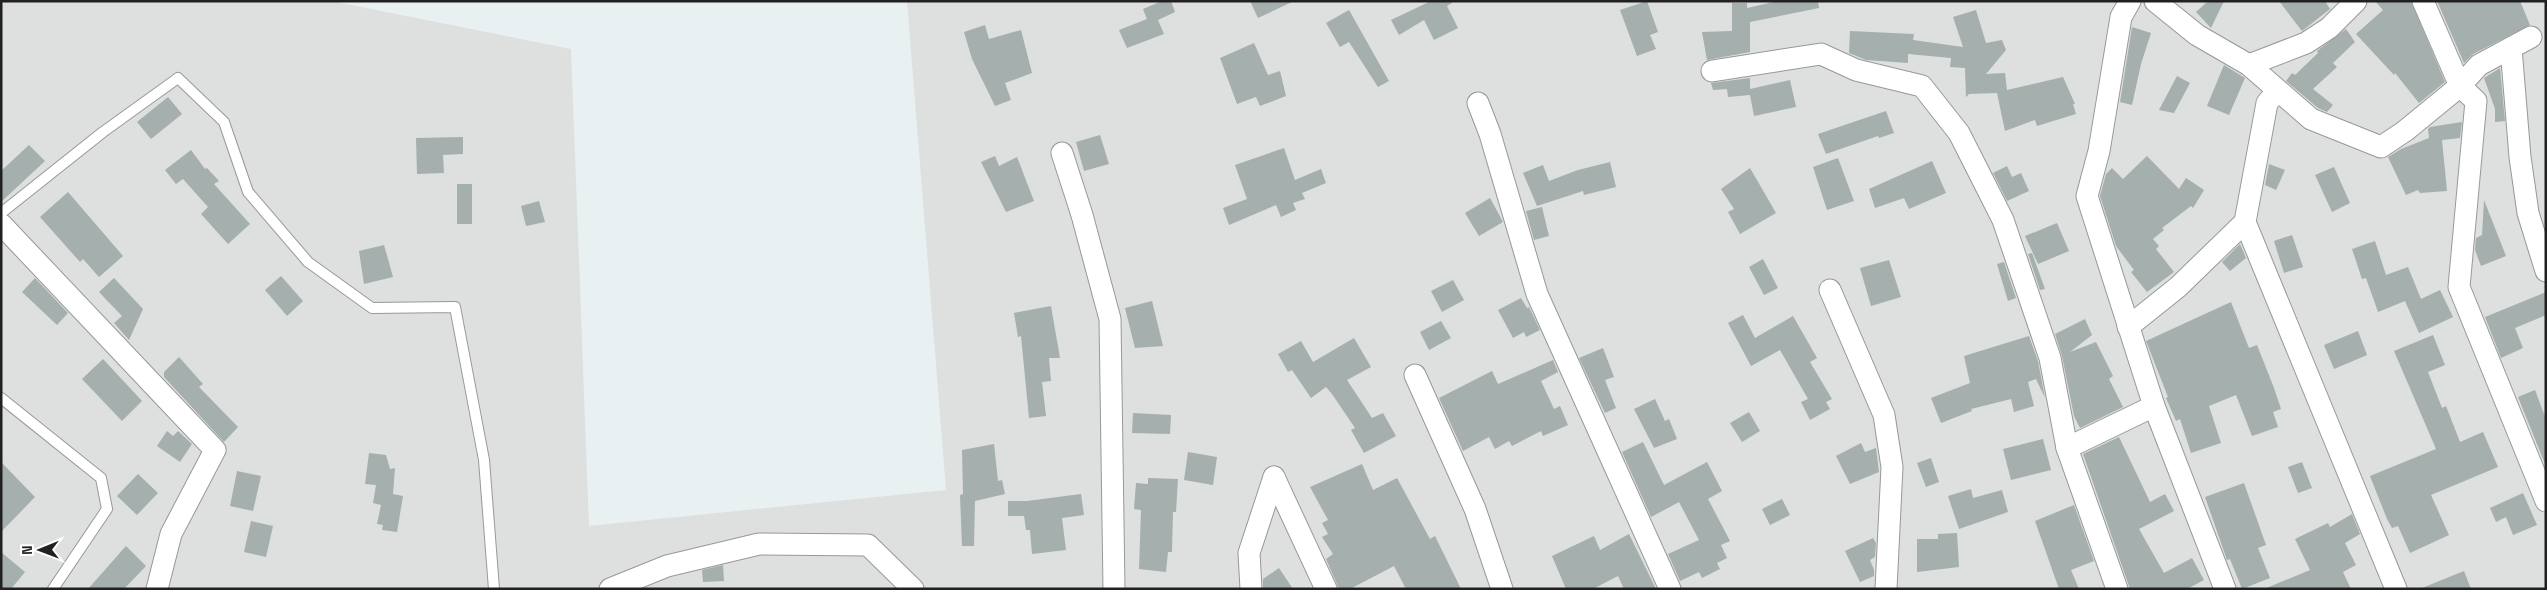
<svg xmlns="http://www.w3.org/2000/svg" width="2547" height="590" viewBox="0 0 2547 590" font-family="'Space Grotesk',sans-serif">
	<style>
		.residential { fill: #dedfdf; fill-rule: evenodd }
		.building { fill: #a4afae }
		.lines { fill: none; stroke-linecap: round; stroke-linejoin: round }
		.lane-casing { stroke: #989898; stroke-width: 12 }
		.street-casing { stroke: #989898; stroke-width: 23 }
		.lane { stroke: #fff; stroke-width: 10 }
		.street { stroke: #fff; stroke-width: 21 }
	</style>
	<rect width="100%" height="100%" fill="#e9f0f1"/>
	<path class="residential" d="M1 1H331L571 49 589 526 946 490 907 1H2546V589H1ZM142 382 207 451 204 455 140 386Z"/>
	<g class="building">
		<polygon points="1162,1 1171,1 1175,12 1158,20 1164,34 1127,48 1119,30 1147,19 1143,9"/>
		<polygon points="1250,1 1294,1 1258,18"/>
		<polygon points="1431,1 1451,1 1452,3 1447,6 1458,28 1434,40 1424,20 1399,35 1391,20"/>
		<polygon points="1647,1 1658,32 1650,35 1656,49 1637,56 1620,10"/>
		<polygon points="1778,1 1818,1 1819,8 1750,22 1750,52 1707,60 1702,32 1732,31 1732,3 1747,3 1747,8"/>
		<polygon points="2208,1 2224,1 2211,28 2196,12"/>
		<polygon points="2279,1 2325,1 2330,9 2302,31"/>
		<polygon points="2375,1 2411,1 2445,82 2419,103 2395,73 2394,75 2356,34 2383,10"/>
		<polygon points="2437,1 2520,1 2530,25 2473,54 2464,63"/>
		<polygon points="1349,10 1389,81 1378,87 1349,42 1340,47 1326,23"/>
		<polygon points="1976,10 1986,43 2002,40 2006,50 1986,74 2005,73 2007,90 2063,77 2075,104 2073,104 2076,114 2037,126 2035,120 2005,131 1997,93 1969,94 1966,97 1965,68 1950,67 1951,58 1908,54 1908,63 1866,60 1849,53 1850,31 1914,34 1913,40 1963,47 1953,17"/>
		<polygon points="985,25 989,39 1021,30 1032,73 1005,83 1011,100 995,106 972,59 964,32"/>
		<polygon points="2132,27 2151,33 2141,64 2132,105 2120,102"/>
		<polygon points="2346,29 2355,42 2333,63 2337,67 2313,89 2333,105 2327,112 2318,108 2286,81 2292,73 2295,75 2318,53 2317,51"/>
		<polygon points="1254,43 1268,75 1280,71 1286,96 1260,106 1256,97 1237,104 1220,58"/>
		<polygon points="2224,65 2245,78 2229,115 2207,106"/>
		<polygon points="2500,68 2505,121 2495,122 2495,109 2484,78"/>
		<polygon points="2177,76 2190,83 2174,113 2159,110"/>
		<polygon points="1750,78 1750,89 1790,80 1796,107 1754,116 1750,95 1728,97 1727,89 1713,90 1711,83"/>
		<polygon points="168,97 182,114 151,139 137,122"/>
		<polygon points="1886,111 1894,133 1879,138 1878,136 1826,154 1818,134"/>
		<polygon points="2462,122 2460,138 2442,140 2447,191 2420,193 2418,190 2406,195 2388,157 2401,149 2429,138 2428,129 2430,127"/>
		<polygon points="1100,135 1109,164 1084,171 1076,142"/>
		<polygon points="463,137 463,154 443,155 444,173 417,174 416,138"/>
		<polygon points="29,145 45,161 1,202 1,171"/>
		<polygon points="1284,148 1295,180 1321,169 1326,183 1302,193 1305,199 1293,203 1296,210 1281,217 1276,205 1229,225 1223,208 1247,199 1235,165"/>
		<polygon points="191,150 205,169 207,168 219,181 214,184 250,224 228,244 201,214 208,207 183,179 176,184 165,170"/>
		<polygon points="995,156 999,166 1017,157 1034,201 1006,212 981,162"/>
		<polygon points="2147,156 2179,189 2186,178 2204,190 2193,208 2191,206 2162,228 2164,230 2153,239 2159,246 2156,249 2174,272 2147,292 2131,272 2134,270 2116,246 2100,196 2106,174 2112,168 2123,179"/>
		<polygon points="1838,158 1854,201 1827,210 1813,167"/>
		<polygon points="1932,161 1946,193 1909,209 1904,198 1875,208 1869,189"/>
		<polygon points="1610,162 1616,187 1584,195 1583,191 1537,206 1523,173 1543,165 1549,181 1578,170"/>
		<polygon points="2269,164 2285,170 2276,190 2265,185"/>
		<polygon points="2007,166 2012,177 2021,173 2029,191 2007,201 1993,173"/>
		<polygon points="2334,167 2350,203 2332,212 2315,175"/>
		<polygon points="1750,168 1776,213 1740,234 1728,212 1734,209 1721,189"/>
		<rect x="457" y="184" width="15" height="40"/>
		<polygon points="68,192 123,256 99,277 83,259 80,262 40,217"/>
		<polygon points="1490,198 1503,222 1479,236 1465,213"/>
		<polygon points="2484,200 2506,256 2481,266 2475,250 2476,238 2482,235"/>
		<polygon points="539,201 545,222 526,226 521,206"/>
		<polygon points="1542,207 1549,236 1534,240 1526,211"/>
		<polygon points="2057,223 2069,251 2038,264 2025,236"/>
		<polygon points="2292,235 2303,267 2284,273 2274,241"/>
		<polygon points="2375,241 2386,275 2408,267 2421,299 2440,290 2453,317 2419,333 2405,301 2378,312 2366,278 2362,279 2352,249"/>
		<polygon points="2240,244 2246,258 2230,271 2222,262"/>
		<polygon points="384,245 393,277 364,284 359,251"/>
		<polygon points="2032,253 2045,289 2040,290 2028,254"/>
		<polygon points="1763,259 1778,288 1764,295 1749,267"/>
		<polygon points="1889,260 1901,297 1871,306 1860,268"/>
		<polygon points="2004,262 2016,298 2008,301 1997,264"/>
		<polygon points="281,276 303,301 287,316 265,290"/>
		<polygon points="35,278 68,313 57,325 22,292"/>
		<polygon points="114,278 143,309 129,340 114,323 122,316 99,292"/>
		<polygon points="1453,280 1464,300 1442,312 1431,291"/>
		<polygon points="2546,292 2546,315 2515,328 2523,348 2501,358 2485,317"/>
		<polygon points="1521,298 1527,308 1529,307 1540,330 1526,337 1524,332 1513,338 1498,310"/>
		<polygon points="1152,301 1163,346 1135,348 1125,308"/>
		<polygon points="2231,302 2249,348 2257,345 2274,388 2281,409 2273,412 2278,427 2252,436 2236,395 2209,406 2221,443 2191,453 2180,419 2176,421 2166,398 2168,397 2146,341"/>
		<polygon points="1051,306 1060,358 1049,358 1051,381 1042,382 1046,416 1029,418 1021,336 1018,337 1014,313"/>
		<polygon points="1743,315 1755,338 1793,316 1817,358 1810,362 1832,399 1826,402 1830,409 1810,420 1801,402 1808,399 1780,350 1751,366 1728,323"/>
		<polygon points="2085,319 2092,335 2070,352 2096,342 2113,376 2109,379 2123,407 2080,428 2074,416 2062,356 2055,334"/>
		<polygon points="1441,321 1451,338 1429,350 1420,332"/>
		<polygon points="2358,331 2367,355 2334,369 2324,345"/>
		<polygon points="2433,335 2445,365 2428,372 2442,408 2446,406 2460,442 2483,432 2498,467 2431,495 2449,535 2410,553 2398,526 2392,528 2387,519 2370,476 2436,449 2394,351"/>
		<polygon points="2029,336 2038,361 2045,398 2036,379 2028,382 2034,406 2014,412 2011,399 1971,409 1972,411 1941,423 1931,398 1970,383 1964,356"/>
		<polygon points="1354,338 1371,367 1347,380 1372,418 1383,413 1396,436 1364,453 1351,430 1355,428 1332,394 1326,387 1311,398 1292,370 1288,372 1278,354 1301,341 1313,362"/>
		<polygon points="1603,348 1614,377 1605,380 1616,408 1605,413 1579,358"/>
		<polygon points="179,357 203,384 199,387 238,427 224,442 164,377 164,372"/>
		<polygon points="103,359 142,401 122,421 82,379"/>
		<polygon points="1553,360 1558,372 1541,381 1554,409 1560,406 1568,425 1543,436 1541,431 1512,446 1509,441 1495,449 1489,437 1463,451 1439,398 1492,371 1498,384"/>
		<polygon points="2535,390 2546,419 2545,464 2518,397"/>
		<polygon points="1655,399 1665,421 1669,419 1677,439 1654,448 1634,409"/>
		<polygon points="1749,412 1760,431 1742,442 1730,423"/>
		<polygon points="1133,413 1171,415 1170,434 1132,433"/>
		<polygon points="167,431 173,436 178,431 192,444 180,462 157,446"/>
		<polygon points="2119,437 2150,502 2165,494 2174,511 2139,529 2164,573 2192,558 2204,580 2187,589 2130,589 2129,586 2083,454"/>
		<polygon points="2043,439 2051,470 2011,480 2003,449"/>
		<polygon points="1643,442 1664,485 1707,462 1722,491 1708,499 1730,541 1721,545 1727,558 1717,563 1720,569 1702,578 1699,572 1680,581 1668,554 1699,540 1679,502 1651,517 1622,452"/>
		<polygon points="1861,443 1865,452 1876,448 1879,472 1850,484 1836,456"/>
		<polygon points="994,444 998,481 1002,480 1005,494 975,501 974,546 962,546 960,495 963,494 962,450"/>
		<polygon points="1188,452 1217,457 1213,485 1184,480"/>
		<polygon points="369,453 386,455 390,469 395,468 393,494 403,496 397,532 382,530 383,525 377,524 381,505 373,503 376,485 365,484"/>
		<polygon points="1931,458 1939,482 1926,487 1917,463"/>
		<polygon points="1,462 35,497 1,532"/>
		<polygon points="2302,462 2312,488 2298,493 2288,467"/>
		<polygon points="1362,464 1373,490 1397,478 1430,539 1435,536 1461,589 1406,589 1394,566 1350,589 1339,589 1326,559 1333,554 1322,537 1328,534 1322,523 1328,520 1310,487"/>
		<polygon points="237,471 261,476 253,511 230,506"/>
		<polygon points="138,474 158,493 137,515 117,496"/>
		<polygon points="1148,478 1178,479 1176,512 1173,512 1172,552 1168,552 1166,572 1139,569 1141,510 1134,509 1136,483 1148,484"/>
		<polygon points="2244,483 2266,545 2258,548 2270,578 2242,589 2230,559 2227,560 2205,497"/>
		<polygon points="1971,489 1973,498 2002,490 2008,512 1959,529 1948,496"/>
		<polygon points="2523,493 2537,525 2513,535 2506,517 2496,522 2490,508"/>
		<polygon points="1081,494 1084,515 1062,518 1066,550 1032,554 1030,530 1026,530 1024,516 1008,516 1008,501 1027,501"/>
		<polygon points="1782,499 1790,515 1770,525 1762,509"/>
		<polygon points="2074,505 2094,561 2071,570 2079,589 2059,589 2035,521"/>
		<polygon points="2352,514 2360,534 2345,543 2356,565 2343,572 2351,589 2264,589 2310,570 2295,539 2328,523 2330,527"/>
		<polygon points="251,521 273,526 266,557 244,552"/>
		<polygon points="1957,533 1959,567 1917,572 1917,539 1938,539 1938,534"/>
		<polygon points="1629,534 1656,589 1624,589 1618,576 1593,589 1566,589 1552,556 1594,536 1600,550"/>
		<polygon points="1873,538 1876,543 1875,557 1870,560 1874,570 1874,576 1860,582 1845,551"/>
		<polygon points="126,546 146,566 124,589 88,589"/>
		<polygon points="1,552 25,572 11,589 1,589"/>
		<polygon points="723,565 724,581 703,582 702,570"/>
		<polygon points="1279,568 1293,589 1263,589 1263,579"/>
		<polygon points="2464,571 2471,589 2422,589 2422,588"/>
	</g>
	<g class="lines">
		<g class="lane-casing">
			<g id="lane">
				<polyline points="1,213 103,132 178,78 224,122 248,192 308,262 372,308 455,307 484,460 494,589"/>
				<polyline points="1,398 101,478 107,509 53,589"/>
			</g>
		</g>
		<g class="street-casing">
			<g id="street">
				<polyline points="2130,1 2121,17 2099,151 2087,196 2154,406 2225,589"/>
				<polyline points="2155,1 2197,35 2249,65 2311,119 2381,147 2405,131 2460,86 2476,101 2459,287 2546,501"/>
				<polyline points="2423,1 2460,86"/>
				<polyline points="2511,48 2520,157 2528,213 2546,271"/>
				<polyline points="2249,65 2306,43 2329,28 2356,1"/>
				<polyline points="1712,71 1821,54 1856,70 1922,86 1959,133 2003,220 2050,358 2067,448 2117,589"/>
				<polyline points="2460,86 2479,65 2531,37"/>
				<polyline points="2277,91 2267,103 2245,222 2396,589"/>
				<polyline points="1478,103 1490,134 1537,294 1670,589"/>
				<polyline points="1062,153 1082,215 1110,319 1114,589"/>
				<polyline points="1,224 215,450 171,534 157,589"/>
				<polyline points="1830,290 1884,415 1892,467 1886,589"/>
				<polyline points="2128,327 2178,287 2245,222"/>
				<polyline points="1415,375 1475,509 1502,589"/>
				<polyline points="2067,448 2154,406"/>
				<polyline points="1274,477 1326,589"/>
				<polyline points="610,589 667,566 759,544 868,545 913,589"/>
				<polyline points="1251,589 1249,553 1274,477"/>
			</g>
		</g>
		<use href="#lane" class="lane"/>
		<use href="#street" class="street"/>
	</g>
	<rect width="2547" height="590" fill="none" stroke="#212121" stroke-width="5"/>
	<g transform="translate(40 550) rotate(269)" stroke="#ffffff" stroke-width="4" paint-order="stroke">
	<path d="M0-4L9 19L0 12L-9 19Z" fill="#212121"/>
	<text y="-8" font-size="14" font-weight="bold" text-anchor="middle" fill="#212121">N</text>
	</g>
</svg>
